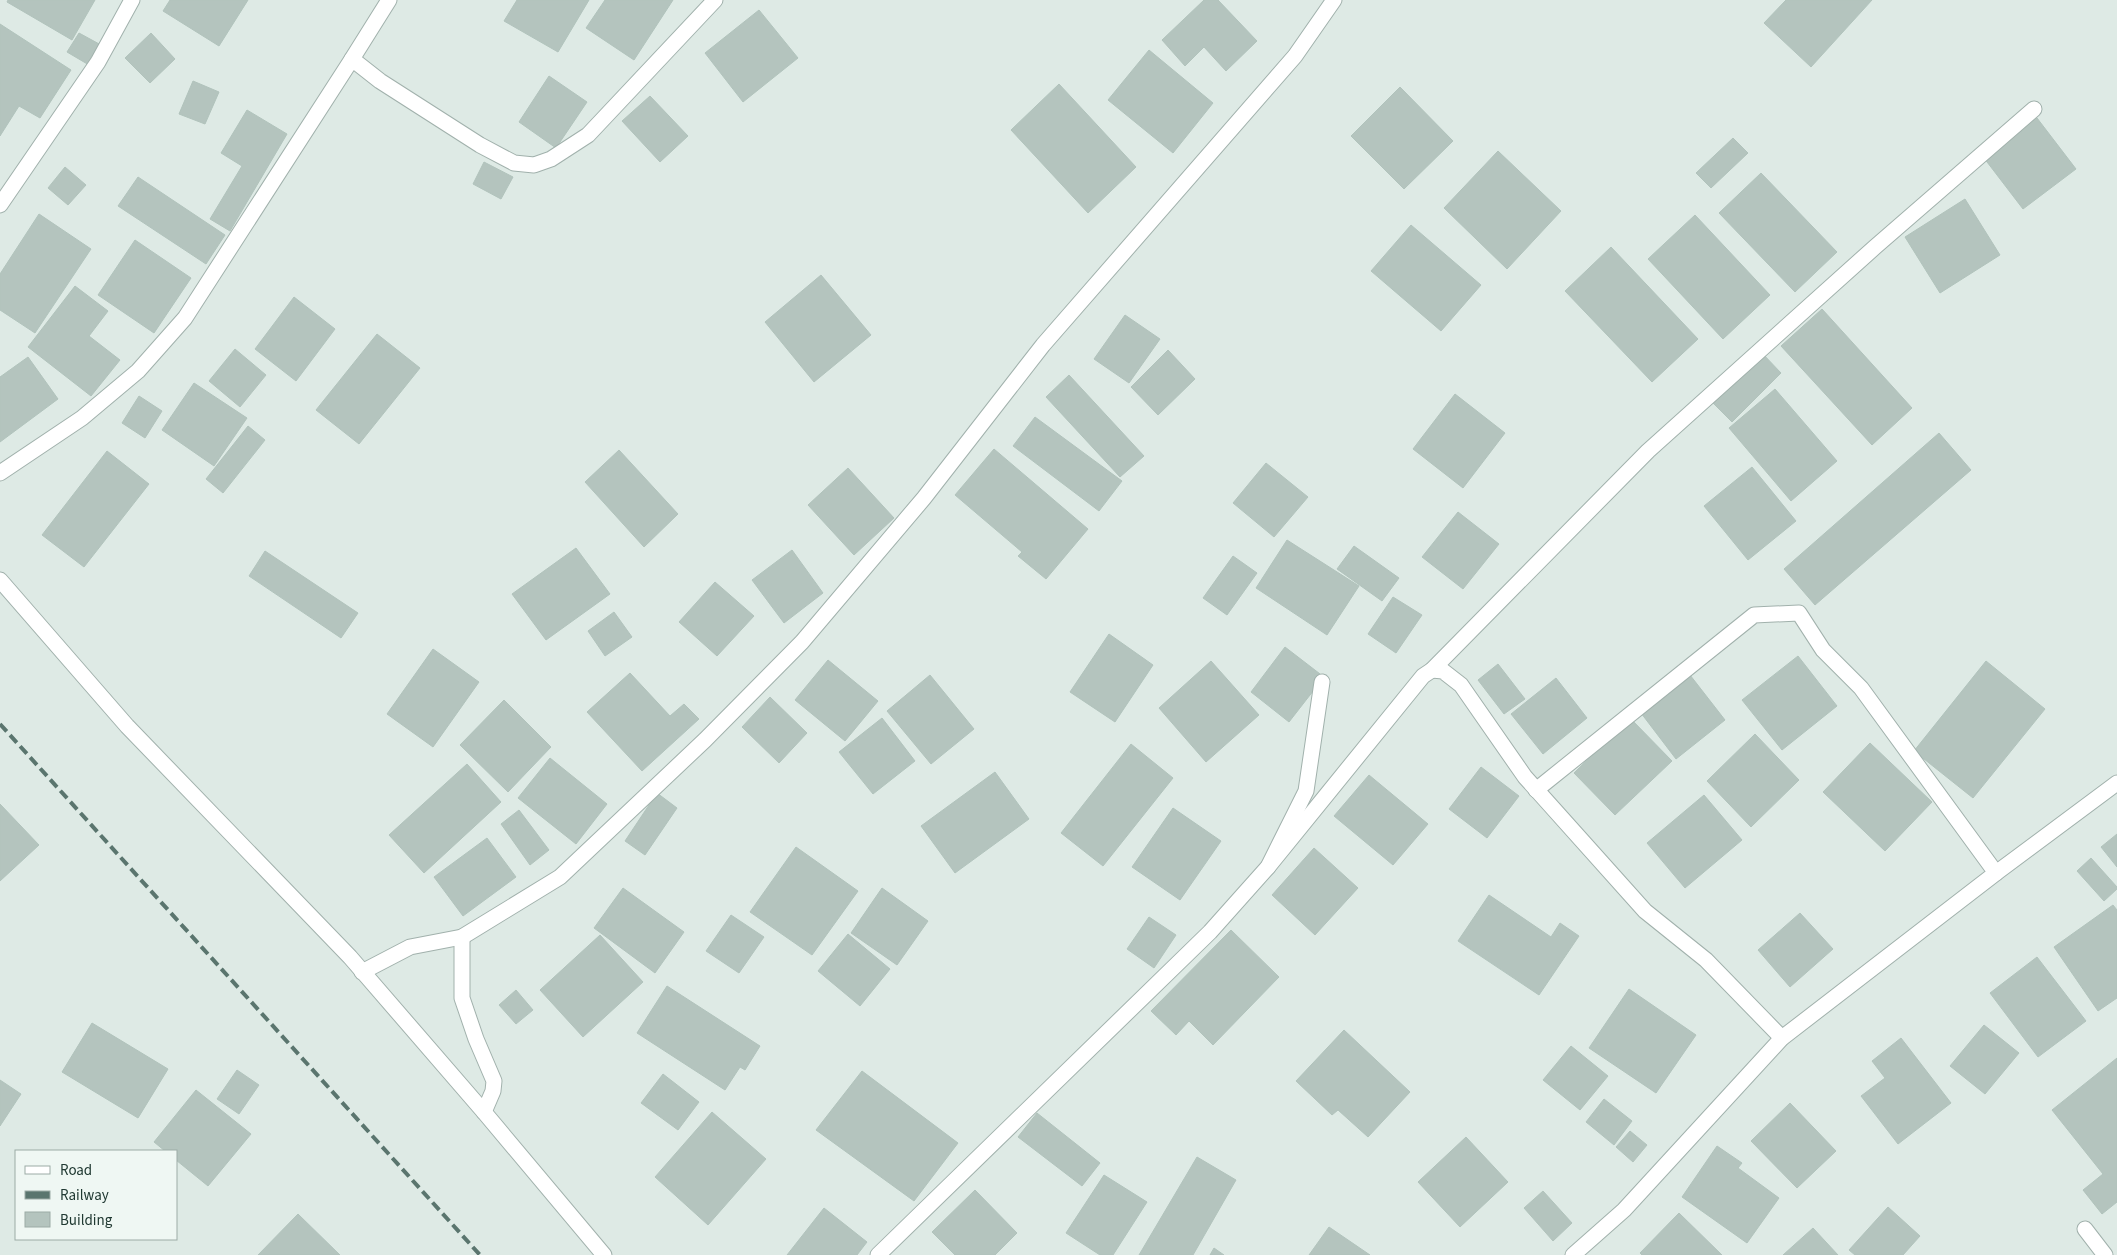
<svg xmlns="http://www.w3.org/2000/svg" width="2117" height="1255" viewBox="0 0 2117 1255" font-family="'Source Sans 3',sans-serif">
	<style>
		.building { fill: #b4c4be; stroke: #b1c3bc }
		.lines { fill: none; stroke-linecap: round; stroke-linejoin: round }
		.street-casing { stroke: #a1b1ac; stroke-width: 17 }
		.street { stroke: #fff; stroke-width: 15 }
		.rail { stroke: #5a756e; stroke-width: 4; stroke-dasharray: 10 5; stroke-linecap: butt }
	</style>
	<rect width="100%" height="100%" fill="#deeae5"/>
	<g class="building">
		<polygon points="8,0 95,0 72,40 7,2"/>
		<polygon points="170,0 248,0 219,46 163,11"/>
		<polygon points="517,0 589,0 558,52 504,21"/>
		<polygon points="605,0 673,0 634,60 586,28"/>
		<polygon points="1204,0 1218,0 1257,41 1226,71 1204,47 1185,66 1162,40"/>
		<polygon points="1786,0 1872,0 1811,67 1764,23"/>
		<polygon points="759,10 798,58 743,102 705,53"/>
		<polygon points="0,24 71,70 40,118 19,106 0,136"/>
		<polygon points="79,33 101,45 89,65 67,52"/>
		<polygon points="151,33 175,59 150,83 125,58"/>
		<polygon points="1149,50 1213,103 1173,153 1108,100"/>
		<polygon points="549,76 587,102 556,148 519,122"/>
		<polygon points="193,81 219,92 205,124 179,114"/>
		<polygon points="1059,84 1136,167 1088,213 1011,130"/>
		<polygon points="1400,87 1453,141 1404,189 1351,136"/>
		<polygon points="650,96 688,136 660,162 622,121"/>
		<polygon points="247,110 287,134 230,231 210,219 242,166 221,153"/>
		<polygon points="2037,118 2076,169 2023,209 1984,158"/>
		<polygon points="1733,138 1748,153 1711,188 1696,173"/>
		<polygon points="1498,151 1561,211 1507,269 1444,208"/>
		<polygon points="484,162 513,177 501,199 473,184"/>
		<polygon points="65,167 86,185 68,205 48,188"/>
		<polygon points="1761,173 1837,252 1795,292 1719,213"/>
		<polygon points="138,177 225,235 206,264 118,206"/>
		<polygon points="1965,199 2000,255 1940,293 1905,237"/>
		<polygon points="39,214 91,249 35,333 0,310 0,274"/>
		<polygon points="1695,215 1770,295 1723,339 1648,259"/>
		<polygon points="1411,225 1481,285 1441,331 1371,271"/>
		<polygon points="135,240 191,278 154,333 98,295"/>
		<polygon points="1611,247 1698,339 1652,382 1565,291"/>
		<polygon points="821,275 871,335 814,382 765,322"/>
		<polygon points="75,286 108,311 89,336 120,360 91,396 28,347"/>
		<polygon points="294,297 335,329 296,381 255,349"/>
		<polygon points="1822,309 1912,408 1872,445 1781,346"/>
		<polygon points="1125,315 1160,339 1129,383 1094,359"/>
		<polygon points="377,334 420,368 359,444 316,410"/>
		<polygon points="235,349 266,375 240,407 209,381"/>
		<polygon points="1168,350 1195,379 1158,415 1131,387"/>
		<polygon points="1762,353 1781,373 1732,422 1712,402"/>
		<polygon points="28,357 58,399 0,442 0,377"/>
		<polygon points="1069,375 1144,456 1120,477 1046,397"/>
		<polygon points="194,383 247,418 214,466 162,430"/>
		<polygon points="1775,389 1837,461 1791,501 1729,428"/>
		<polygon points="1455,394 1505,433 1463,488 1413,449"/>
		<polygon points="139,396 162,411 145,438 122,423"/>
		<polygon points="1035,417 1122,481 1099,511 1013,446"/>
		<polygon points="248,426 265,440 223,493 206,479"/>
		<polygon points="1939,433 1971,470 1815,605 1784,569"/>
		<polygon points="994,449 1088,529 1046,579 1018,556 1022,552 955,495"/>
		<polygon points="619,450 678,514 644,547 585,482"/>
		<polygon points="107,451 149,484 84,567 42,535"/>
		<polygon points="1266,463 1308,497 1274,537 1233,503"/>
		<polygon points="1752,467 1796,521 1748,560 1704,506"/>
		<polygon points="848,468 894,518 854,555 808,505"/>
		<polygon points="1458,512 1499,544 1463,589 1422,557"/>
		<polygon points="1287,540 1359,586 1327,635 1256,588"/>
		<polygon points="1354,546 1399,578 1382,601 1337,569"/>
		<polygon points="576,548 610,594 546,640 512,594"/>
		<polygon points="792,550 823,593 784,623 752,580"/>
		<polygon points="265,551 358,613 341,638 249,576"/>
		<polygon points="1233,556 1257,573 1227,615 1203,598"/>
		<polygon points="715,582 754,616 717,656 679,622"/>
		<polygon points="1393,597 1422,615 1396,653 1368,634"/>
		<polygon points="614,612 632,637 605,656 588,631"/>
		<polygon points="1109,634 1153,665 1115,722 1070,692"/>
		<polygon points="1285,647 1324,677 1289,722 1251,692"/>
		<polygon points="433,649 479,682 433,747 387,714"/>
		<polygon points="1798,656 1837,706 1782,750 1742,700"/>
		<polygon points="828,660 878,701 845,741 795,700"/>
		<polygon points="1211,661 1259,715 1206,762 1159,708"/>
		<polygon points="1986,661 2045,709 1973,798 1914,751"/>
		<polygon points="1498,664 1525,699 1504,714 1478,680"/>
		<polygon points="630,673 670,716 684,704 699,719 642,771 587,712"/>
		<polygon points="930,675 974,729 931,764 887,711"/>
		<polygon points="1690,675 1725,720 1676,759 1641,713"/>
		<polygon points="1556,678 1587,718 1543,754 1511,714"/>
		<polygon points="770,697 807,733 779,763 742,727"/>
		<polygon points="504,700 551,747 508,792 460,745"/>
		<polygon points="882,718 915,761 873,794 839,752"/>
		<polygon points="1630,718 1672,761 1615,815 1574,773"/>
		<polygon points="1755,734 1799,780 1751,827 1707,781"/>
		<polygon points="1870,743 1932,802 1885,851 1823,792"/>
		<polygon points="1131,744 1173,778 1103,866 1061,833"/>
		<polygon points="550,758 607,804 576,844 518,798"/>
		<polygon points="467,764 501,802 424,873 389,835"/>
		<polygon points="1481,767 1519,796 1487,838 1449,809"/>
		<polygon points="995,772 1029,819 955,873 921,826"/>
		<polygon points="1369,775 1428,824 1393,865 1334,816"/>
		<polygon points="657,793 677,808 645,855 625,841"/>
		<polygon points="1704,795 1742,840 1685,888 1647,843"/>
		<polygon points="0,804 39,845 0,881"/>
		<polygon points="1173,808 1221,841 1180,900 1132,867"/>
		<polygon points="519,810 549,850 530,865 501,824"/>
		<polygon points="2117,834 2117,867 2101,847"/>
		<polygon points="487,838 516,877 463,916 434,877"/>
		<polygon points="796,847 858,891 812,955 750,912"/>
		<polygon points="1314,848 1358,888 1315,935 1272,895"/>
		<polygon points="2091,858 2117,887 2117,889 2104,901 2077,871"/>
		<polygon points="623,888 684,932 655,973 594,928"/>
		<polygon points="882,888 928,921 897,965 851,933"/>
		<polygon points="1489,895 1551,937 1560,923 1579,936 1539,995 1458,941"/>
		<polygon points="2113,905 2117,910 2117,998 2098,1011 2054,947"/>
		<polygon points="1800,913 1833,949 1790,987 1758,950"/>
		<polygon points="731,915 764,937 739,973 706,951"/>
		<polygon points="1149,917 1176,935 1154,968 1127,949"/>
		<polygon points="1231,930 1279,977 1213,1045 1189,1021 1176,1035 1151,1011"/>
		<polygon points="848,934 890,969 860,1006 818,971"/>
		<polygon points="600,935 643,982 583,1037 540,990"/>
		<polygon points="2037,957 2086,1021 2038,1057 1990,993"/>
		<polygon points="667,986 760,1046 745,1070 740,1067 725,1090 637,1033"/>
		<polygon points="1629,989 1696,1035 1656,1093 1589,1048"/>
		<polygon points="516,990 533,1010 516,1024 499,1005"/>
		<polygon points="92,1023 168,1069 138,1118 62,1072"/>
		<polygon points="1984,1025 2019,1053 1985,1094 1950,1066"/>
		<polygon points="1344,1030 1410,1092 1368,1137 1338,1110 1332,1115 1296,1081"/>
		<polygon points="1901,1038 1951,1103 1898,1144 1861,1096 1885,1078 1872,1061"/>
		<polygon points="1571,1046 1608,1076 1580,1110 1543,1080"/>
		<polygon points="2117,1058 2117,1202 2102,1214 2083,1190 2103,1174 2052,1110"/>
		<polygon points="237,1070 259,1085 239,1114 217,1099"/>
		<polygon points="862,1071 958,1143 914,1201 816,1130"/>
		<polygon points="663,1074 699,1102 678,1130 641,1103"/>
		<polygon points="0,1080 21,1094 0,1126"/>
		<polygon points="196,1090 251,1134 208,1186 176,1160 176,1151 165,1151 154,1142"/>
		<polygon points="1604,1099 1632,1121 1614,1145 1586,1122"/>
		<polygon points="1790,1103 1836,1151 1797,1188 1751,1141"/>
		<polygon points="712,1112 766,1159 708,1225 655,1177"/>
		<polygon points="1037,1113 1100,1163 1082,1186 1018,1137"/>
		<polygon points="1630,1131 1647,1145 1633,1162 1616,1147"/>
		<polygon points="1466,1137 1508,1182 1460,1227 1418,1182"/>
		<polygon points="1717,1146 1742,1163 1738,1168 1779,1198 1747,1243 1682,1197"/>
		<polygon points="1197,1157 1236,1180 1193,1255 1139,1255"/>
		<polygon points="1104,1175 1147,1202 1113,1255 1100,1255 1066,1233"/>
		<polygon points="975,1190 1017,1233 995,1255 955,1255 932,1232"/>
		<polygon points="1543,1191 1572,1223 1553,1241 1524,1208"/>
		<polygon points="1888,1207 1920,1236 1903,1255 1855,1255 1849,1250"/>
		<polygon points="824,1208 867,1242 857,1255 787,1255"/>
		<polygon points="1679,1213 1722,1255 1642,1255 1640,1253"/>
		<polygon points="298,1214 340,1255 258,1255"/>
		<polygon points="1329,1227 1370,1255 1309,1255"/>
		<polygon points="1813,1228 1838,1255 1783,1255"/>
		<polygon points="1214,1248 1224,1255 1210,1255"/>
	</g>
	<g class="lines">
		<g class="street-casing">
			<g id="street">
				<polyline points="352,59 389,0"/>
				<polyline points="0,205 98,62 132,0"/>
				<polyline points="0,473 82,418 138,371 185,318 352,59 380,81 480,145 514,163 534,165 551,159 588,135 715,0"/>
				<polyline points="0,580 127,726 350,957 484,1112 604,1255"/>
				<polyline points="1432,670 1443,671 1461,685 1525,777 1645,911 1706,960 1782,1038"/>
				<polyline points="1536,790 1754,615 1799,613 1823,650 1861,688 1996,873 1782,1038 1624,1210 1573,1255"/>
				<polyline points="1268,867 1423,676 1432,670 1648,451 1875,247 2034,109"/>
				<polyline points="1996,873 2117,783"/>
				<polyline points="462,937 462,998 476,1039 494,1081 493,1091 484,1112"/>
				<polyline points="362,972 410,947 462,937 560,877 705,740 802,642 924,498 1043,345 1295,56 1334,0"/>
				<polyline points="2085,1229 2105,1255"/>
				<polyline points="878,1255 1210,932 1268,867 1306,791 1322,682"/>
			</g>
		</g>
		<use href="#street" class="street"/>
		<polyline class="rail" points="0,724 480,1255"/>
	</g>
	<rect x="15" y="1150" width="162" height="90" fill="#eff7f3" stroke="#9caba6"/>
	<rect x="25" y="1166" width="25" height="8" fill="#ffffff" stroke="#9caba6"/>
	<text x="60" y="1175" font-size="15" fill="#203932">Road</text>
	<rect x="25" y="1191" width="25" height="8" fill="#5a756e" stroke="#9caba6"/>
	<text x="60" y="1200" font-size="15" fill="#203932">Railway</text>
	<rect x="25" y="1212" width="25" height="15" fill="#b4c4be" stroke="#9caba6"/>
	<text x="60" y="1225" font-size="15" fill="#203932">Building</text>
</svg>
